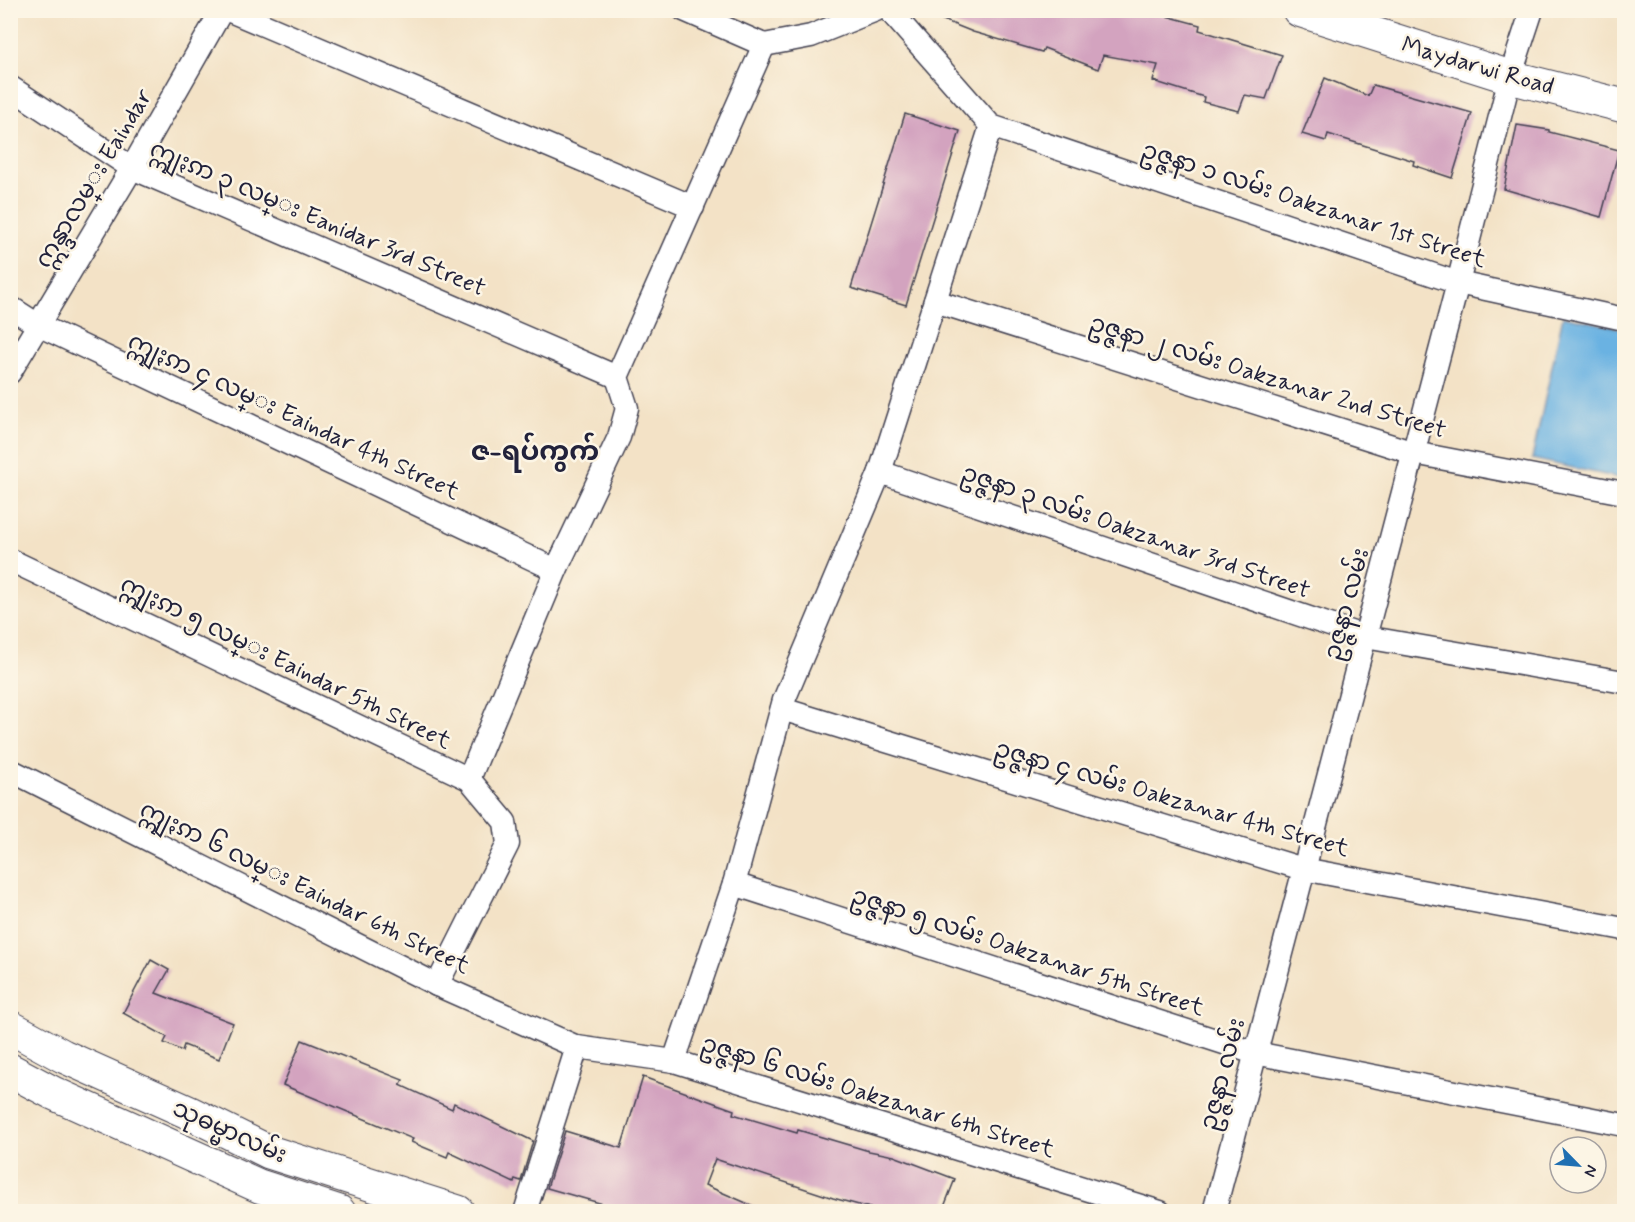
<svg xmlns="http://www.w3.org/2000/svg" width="1635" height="1222" viewBox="0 0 1635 1222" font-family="Mynerve,'Noto Sans Myanmar',sans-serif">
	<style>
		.water { fill: #6ab2e2; stroke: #466a8e; stroke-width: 1.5 }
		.building { fill: #d3a3bf }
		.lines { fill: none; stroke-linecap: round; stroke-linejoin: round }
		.street-casing { stroke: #413f50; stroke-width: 25 }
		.secondary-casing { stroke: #413f50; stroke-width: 35 }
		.primary-casing { stroke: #413f50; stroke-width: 35 }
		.street { stroke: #fff; stroke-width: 22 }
		.secondary { stroke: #fff; stroke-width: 33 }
		.primary { stroke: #fff; stroke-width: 33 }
		.labels { text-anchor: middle; stroke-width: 5; stroke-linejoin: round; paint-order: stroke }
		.street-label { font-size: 24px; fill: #22223b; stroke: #fcf5e5 }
		.quarter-label { font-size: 27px; font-weight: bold; fill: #22223b; stroke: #fcf5e5 }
	</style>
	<rect width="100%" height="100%" fill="#fcf5e5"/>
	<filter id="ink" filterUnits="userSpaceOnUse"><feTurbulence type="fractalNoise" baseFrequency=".0167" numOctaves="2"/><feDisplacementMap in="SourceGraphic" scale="12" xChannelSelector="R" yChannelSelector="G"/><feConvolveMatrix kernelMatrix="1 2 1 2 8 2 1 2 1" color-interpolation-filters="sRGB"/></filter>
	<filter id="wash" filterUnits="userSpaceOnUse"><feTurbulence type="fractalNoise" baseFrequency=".008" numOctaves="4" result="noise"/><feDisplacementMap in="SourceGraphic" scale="24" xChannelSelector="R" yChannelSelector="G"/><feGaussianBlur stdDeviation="1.35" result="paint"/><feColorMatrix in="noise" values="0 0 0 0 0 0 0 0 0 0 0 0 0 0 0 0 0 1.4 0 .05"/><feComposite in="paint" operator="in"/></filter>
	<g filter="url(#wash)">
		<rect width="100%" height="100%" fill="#f3e2c6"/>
		<polygon class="water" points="1563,316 1624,329 1624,479 1532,459"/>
		<g id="blocks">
			<g class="building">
				<polygon points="923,10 1144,10 1200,25 1199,30 1282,55 1266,99 1245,95 1239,111 1203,102 1204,97 1153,81 1158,65 1103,55 1098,69 1044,48 1042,52 973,32 923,12"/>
				<polygon points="1325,78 1368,96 1373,85 1472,113 1452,178 1413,165 1414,161 1328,134 1326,141 1302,134"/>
				<polygon points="905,114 960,131 906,305 851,288"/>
				<polygon points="1517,125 1549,130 1549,132 1619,150 1601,217 1504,189"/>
				<polygon points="151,960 169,970 156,993 233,1023 219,1059 184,1045 182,1051 164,1043 167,1037 123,1013"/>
				<polygon points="302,1040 403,1080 400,1085 452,1109 454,1103 533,1141 521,1181 515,1179 514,1183 449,1152 447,1157 411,1142 413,1139 283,1085"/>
				<polygon points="643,1077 734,1110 733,1114 797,1133 798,1130 869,1151 894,1156 955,1179 942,1212 885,1212 833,1198 715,1159 705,1185 767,1212 631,1212 547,1188 565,1131 621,1148"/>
			</g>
		</g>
	</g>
	<g filter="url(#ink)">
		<use href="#blocks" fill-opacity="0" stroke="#413f50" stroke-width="1.5"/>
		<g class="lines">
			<g class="street-casing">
				<g id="street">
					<polyline points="228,10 693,207"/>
					<polyline points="684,10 764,45"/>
					<polyline points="889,10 991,126"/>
					<polyline points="764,45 811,36 876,10"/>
					<polyline points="10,87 132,168 617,377"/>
					<polyline points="991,126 1458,283 1624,319"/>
					<polyline points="935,301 1414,453 1624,493"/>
					<polyline points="10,307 38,325 556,570"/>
					<polyline points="10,372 132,168 222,10"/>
					<polyline points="880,472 1365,637 1624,682"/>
					<polyline points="10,560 469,779 505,822 508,844 437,985"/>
					<polyline points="782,709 1303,869 1624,929"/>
					<polyline points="10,770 437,985 577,1047 674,1061 1160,1212"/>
					<polyline points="469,779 556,570 619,437 627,408 617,377 764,45"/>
					<polyline points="734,884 1255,1053 1624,1125"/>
					<polyline points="674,1061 734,884 784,700 880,472 991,126"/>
					<polyline points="525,1212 577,1047"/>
					<polyline points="1214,1212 1458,283 1510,77 1532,10"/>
				</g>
			</g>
			<g class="secondary-casing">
				<polyline id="secondary" points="1299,10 1510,77 1624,106"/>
			</g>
			<g class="primary-casing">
				<g id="primary">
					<polyline points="10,1027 63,1056 190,1113 269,1152 458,1212"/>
					<polyline points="10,1070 53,1093 259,1186 339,1212"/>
				</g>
			</g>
			<use href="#street" class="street"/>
			<use href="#secondary" class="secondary"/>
			<use href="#primary" class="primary"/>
		</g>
	</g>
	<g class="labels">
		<g class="street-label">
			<text transform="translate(1478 65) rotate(16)" y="8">Maydarwi Road</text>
			<text transform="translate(93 178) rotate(-59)" y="8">ဣန္ဒာလမ္း Eaindar</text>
			<text transform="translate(1314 204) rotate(18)" y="8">ဥဇ္ဇနာ ၁ လမ်း Oakzanar 1st Street</text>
			<text transform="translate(318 218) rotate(23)" y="8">ဣျႏၵာ ၃ လမ္း Eanidar 3rd Street</text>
			<text transform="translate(1268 376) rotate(17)" y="8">ဥဇ္ဇနာ ၂ လမ်း Oakzanar 2nd Street</text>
			<text transform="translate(294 416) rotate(25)" y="8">ဣျႏၵာ ၄ လမ္း Eaindar 4th Street</text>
			<text transform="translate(1136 531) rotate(19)" y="8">ဥဇ္ဇနာ ၃ လမ်း Oakzanar 3rd Street</text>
			<text transform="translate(1346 604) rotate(-75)" y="8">ဥဇ္ဇနာ လမ်း</text>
			<text transform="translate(286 662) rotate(26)" y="8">ဣျႏၵာ ၅ လမ္း Eaindar 5th Street</text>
			<text transform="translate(1172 798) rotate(16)" y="8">ဥဇ္ဇနာ ၄ လမ်း Oakzanar 4th Street</text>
			<text transform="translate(305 887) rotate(26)" y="8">ဣျႏၵာ ၆ လမ္း Eaindar 6th Street</text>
			<text transform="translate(1028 951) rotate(18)" y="8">ဥဇ္ဇနာ ၅ လမ်း Oakzanar 5th Street</text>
			<text transform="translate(1222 1074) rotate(-75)" y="8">ဥဇ္ဇနာ လမ်း</text>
			<text transform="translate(878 1096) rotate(17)" y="8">ဥဇ္ဇနာ ၆ လမ်း Oakzanar 6th Street</text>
			<text transform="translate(230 1131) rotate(24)" y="8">သုဓမ္မာလမ်း</text>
		</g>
		<g class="quarter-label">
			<text x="535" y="460">ဇ-ရပ်ကွက်</text>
		</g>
	</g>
	<rect width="1635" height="1222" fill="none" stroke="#fcf5e5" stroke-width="36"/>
	<g transform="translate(1578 1165) rotate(115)"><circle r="28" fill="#fcf5e5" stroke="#a5a1a1" stroke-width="1.5"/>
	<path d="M0-4.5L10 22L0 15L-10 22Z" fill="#1f6fb2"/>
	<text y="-9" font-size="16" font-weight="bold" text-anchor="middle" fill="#22223b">N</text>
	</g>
</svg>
